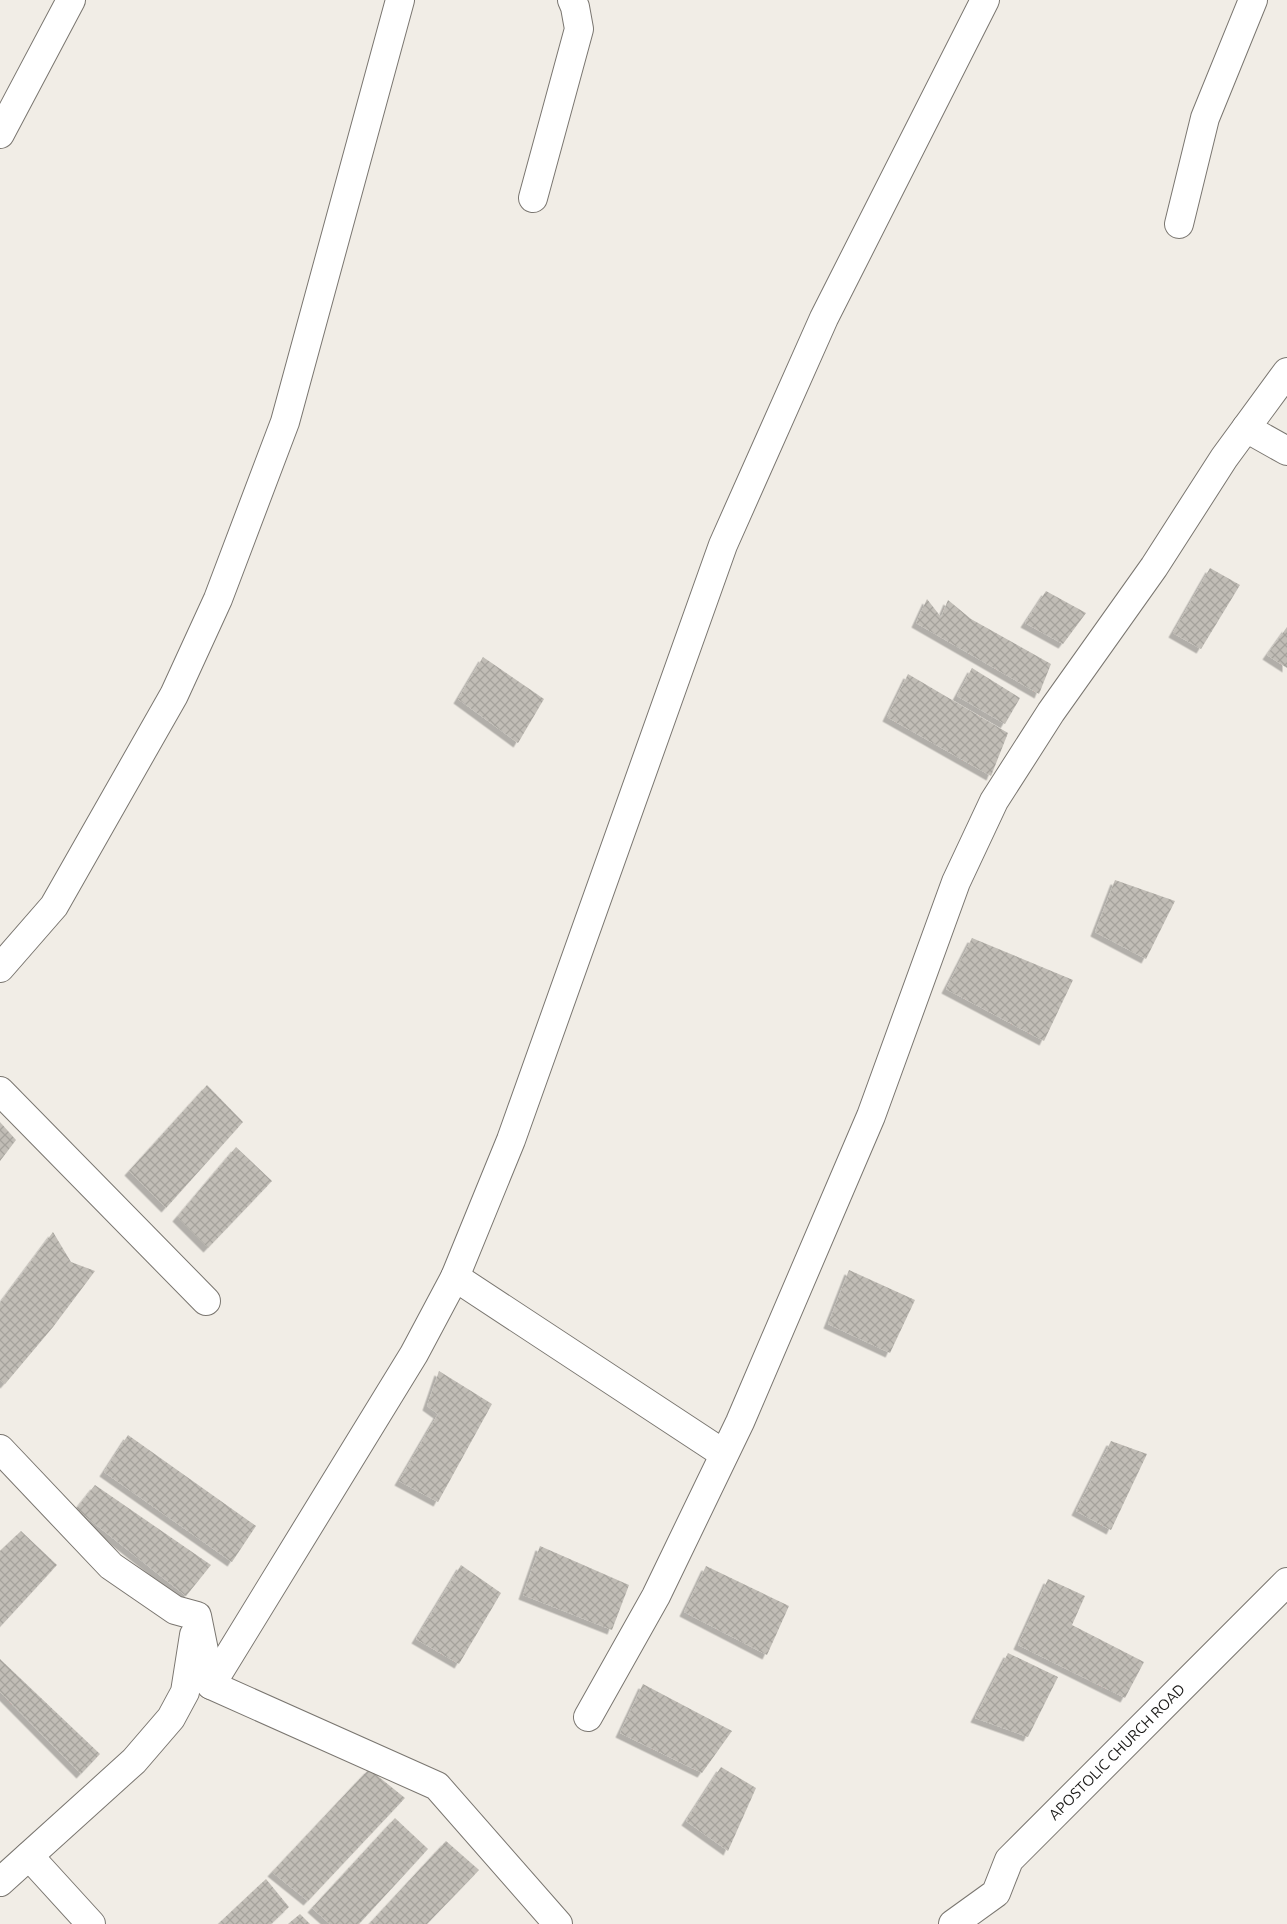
<svg xmlns="http://www.w3.org/2000/svg" width="1287" height="1924" viewBox="0 0 1287 1924" font-family="Ubuntu,sans-serif">
	<style>
		.building { fill: url(#building-cross-hatch); filter: url(#shadow) }
		.lines { fill: none; stroke-linecap: round; stroke-linejoin: round }
		.minor-casing { stroke: #7a7670; stroke-width: 30 }
		.minor { stroke: #fff; stroke-width: 28 }
		.labels { text-anchor: middle; stroke-width: 4; stroke-linejoin: round; paint-order: stroke }
		.street-label { font-size: 15px; fill: #191816; stroke: #fff }
	</style>
	<defs>
		<pattern id="building-cross-hatch" width="8" height="8" patternUnits="userSpaceOnUse" patternTransform="scale(1.25)"><rect width="8" height="8" fill="#c1bdb6"/><path d="M0 0l8 8M0 8l8-8" fill="none" stroke="#a5a29c"/></pattern>
		<filter id="shadow"><feDropShadow dx="-4.5" dy="4.5" stdDeviation="0" flood-color="#0004"/></filter>
	</defs>
	<rect width="100%" height="100%" fill="#f1ede6"/>
	<g class="building">
		<polygon points="1210,568 1240,585 1201,649 1173,633"/>
		<polygon points="1046,591 1086,613 1063,644 1025,623"/>
		<polygon points="927,599 941,617 948,600 971,619 1051,664 1039,694 916,623"/>
		<polygon points="1287,627 1287,668 1267,655"/>
		<polygon points="483,657 544,699 518,743 458,699"/>
		<polygon points="972,668 1020,698 1005,724 957,696"/>
		<polygon points="908,674 1008,733 991,776 887,717"/>
		<polygon points="1115,880 1175,901 1146,959 1095,932"/>
		<polygon points="972,938 1073,980 1044,1041 946,989"/>
		<polygon points="207,1085 243,1122 166,1208 129,1171"/>
		<polygon points="0,1122 16,1140 0,1161"/>
		<polygon points="236,1147 272,1181 208,1248 177,1217"/>
		<polygon points="53,1232 71,1262 95,1271 53,1327 5,1384 0,1380 0,1303"/>
		<polygon points="849,1270 915,1300 890,1353 828,1324"/>
		<polygon points="439,1371 492,1404 438,1502 399,1481 438,1414 427,1406"/>
		<polygon points="128,1435 256,1526 232,1562 104,1472"/>
		<polygon points="1111,1441 1147,1454 1111,1530 1076,1511"/>
		<polygon points="95,1485 211,1565 186,1596 76,1509"/>
		<polygon points="21,1531 57,1565 0,1627 0,1551"/>
		<polygon points="540,1546 629,1585 612,1630 523,1595"/>
		<polygon points="461,1565 501,1593 459,1664 416,1639"/>
		<polygon points="706,1566 789,1606 767,1655 684,1612"/>
		<polygon points="1048,1579 1085,1596 1072,1625 1144,1662 1125,1698 1018,1645"/>
		<polygon points="1008,1653 1058,1677 1028,1737 975,1718"/>
		<polygon points="0,1659 100,1754 81,1774 0,1692"/>
		<polygon points="643,1684 732,1731 702,1773 620,1733"/>
		<polygon points="721,1767 756,1788 728,1851 686,1821"/>
		<polygon points="369,1769 405,1798 308,1901 272,1872"/>
		<polygon points="395,1818 428,1849 359,1924 330,1924 312,1908"/>
		<polygon points="446,1841 479,1870 427,1924 369,1924"/>
		<polygon points="266,1879 289,1907 271,1924 218,1924"/>
		<polygon points="300,1914 310,1924 288,1924"/>
	</g>
	<g class="lines">
		<g class="minor-casing">
			<g id="minor">
				<polyline points="0,134 71,0"/>
				<polyline points="533,198 579,29 575,7 572,0"/>
				<polyline points="1179,224 1205,118 1253,0"/>
				<polyline points="1246,428 1287,451"/>
				<polyline points="0,968 54,906 174,695 218,599 285,422 400,0"/>
				<polyline points="0,1091 206,1301"/>
				<polyline points="455,1277 724,1454"/>
				<polyline points="0,1449 111,1566 175,1610 197,1616 211,1685 437,1786 558,1924"/>
				<polyline points="211,1685 414,1354 455,1277 511,1140 723,545 824,318 985,0"/>
				<polyline points="588,1717 656,1596 740,1422 871,1116 956,882 994,801 1051,712 1154,567 1224,458 1287,372"/>
				<polyline points="29,1856 91,1924"/>
				<polyline points="0,1882 134,1761 171,1718 185,1692 194,1635"/>
				<polyline points="953,1924 996,1893 1009,1860 1287,1582"/>
			</g>
		</g>
		<use href="#minor" class="minor"/>
	</g>
	<g class="labels">
		<g class="street-label">
			<text transform="translate(1117 1752) rotate(-45)" y="5">APOSTOLIC CHURCH ROAD</text>
		</g>
	</g>
</svg>
